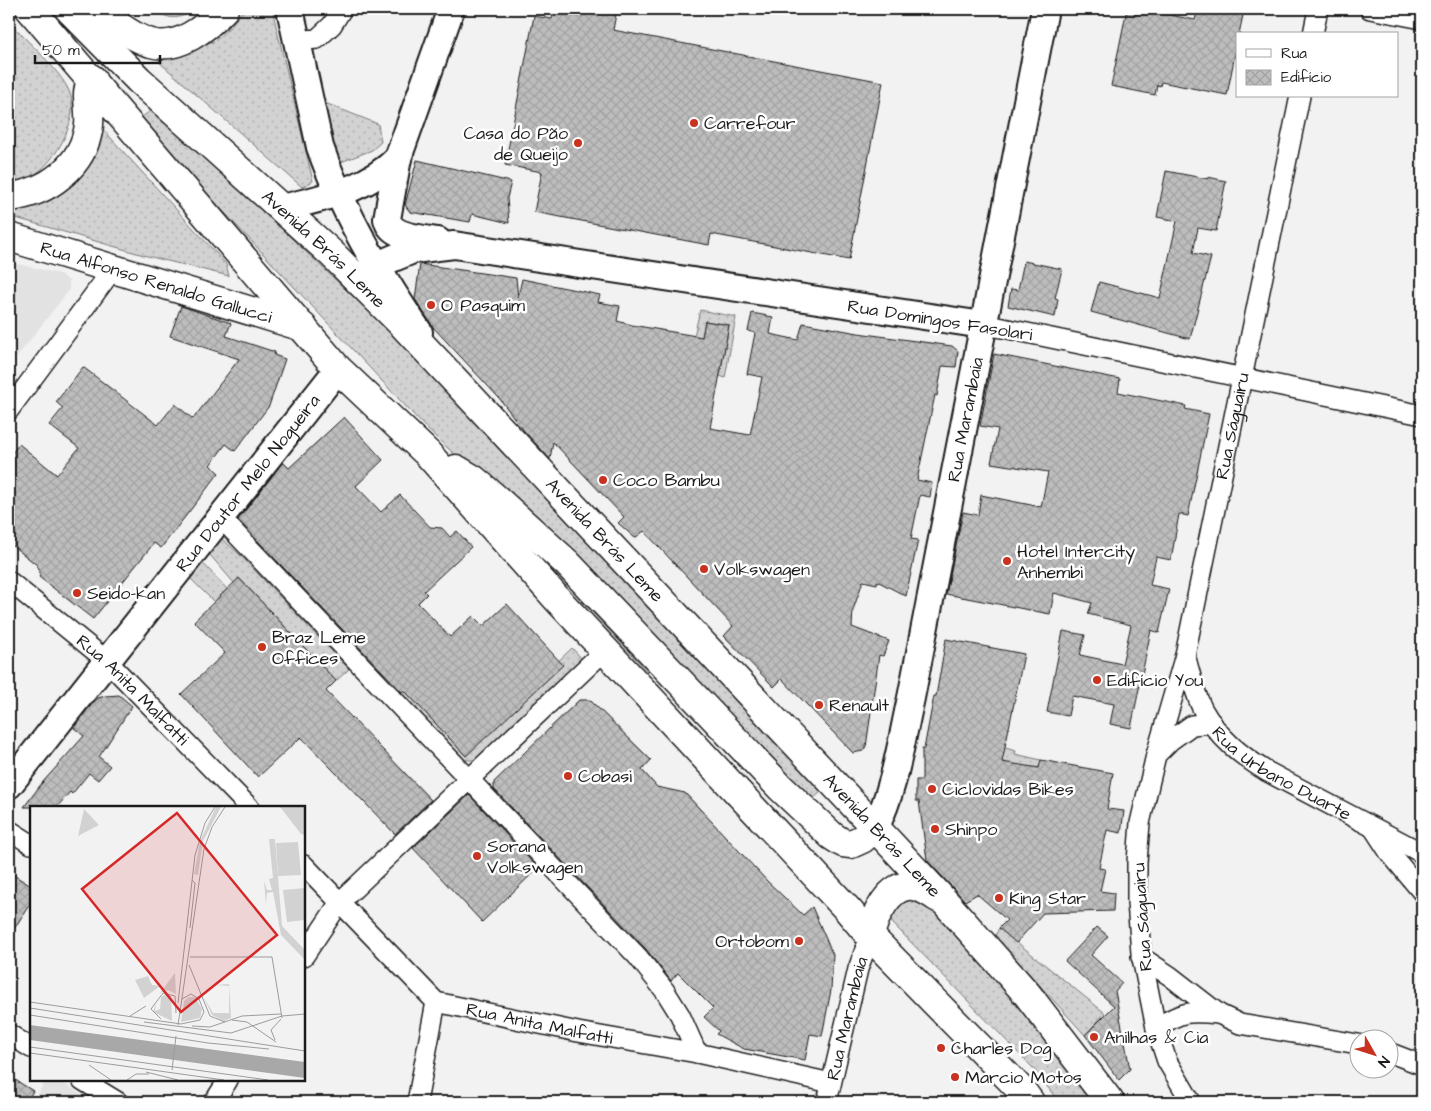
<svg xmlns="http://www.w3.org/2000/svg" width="1431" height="1111" viewBox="0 0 1431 1111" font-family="'Architects Daughter',sans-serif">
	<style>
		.built { fill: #e2e2e2 }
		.grass { fill: url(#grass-dots); stroke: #777 }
		.building { fill: url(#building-cross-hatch); stroke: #1c1c1c }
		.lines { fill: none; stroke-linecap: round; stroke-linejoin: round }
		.street-casing { stroke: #1c1c1c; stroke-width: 22 }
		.secondary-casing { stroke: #1c1c1c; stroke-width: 30 }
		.primary-casing { stroke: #1c1c1c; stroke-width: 31 }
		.highway-casing { stroke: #1c1c1c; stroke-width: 31 }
		.street { stroke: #fff; stroke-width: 19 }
		.secondary { stroke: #fff; stroke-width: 26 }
		.primary { stroke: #fff; stroke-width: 28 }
		.highway { stroke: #fff; stroke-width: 28 }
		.poi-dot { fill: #c8321e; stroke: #fff; stroke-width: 2 }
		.labels { text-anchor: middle; stroke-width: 5; stroke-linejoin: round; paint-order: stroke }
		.poi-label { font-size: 18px; fill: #1c1c1c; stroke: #fff; text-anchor: start }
		.street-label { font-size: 18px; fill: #1c1c1c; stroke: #fff }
		.inset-road { fill: none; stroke: #9c9c9c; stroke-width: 1 }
		.view { fill: #d62828; fill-opacity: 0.15; stroke: #d62828; stroke-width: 2.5 }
		.inset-edge { fill: none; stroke: #1c1c1c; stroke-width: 2.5 }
	</style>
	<defs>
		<pattern id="grass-dots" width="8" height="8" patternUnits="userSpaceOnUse" patternTransform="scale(1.25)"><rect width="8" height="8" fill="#d2d2d2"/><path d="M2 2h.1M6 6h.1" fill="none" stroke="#b4b4b4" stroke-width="1.8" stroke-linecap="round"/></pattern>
		<pattern id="building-cross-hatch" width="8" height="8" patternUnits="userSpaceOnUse" patternTransform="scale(1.25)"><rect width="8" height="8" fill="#bdbdbd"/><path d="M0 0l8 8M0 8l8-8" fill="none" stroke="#a2a2a2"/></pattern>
	</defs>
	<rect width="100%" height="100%" fill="#f2f2f2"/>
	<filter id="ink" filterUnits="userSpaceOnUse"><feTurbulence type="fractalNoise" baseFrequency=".02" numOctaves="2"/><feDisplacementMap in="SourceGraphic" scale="10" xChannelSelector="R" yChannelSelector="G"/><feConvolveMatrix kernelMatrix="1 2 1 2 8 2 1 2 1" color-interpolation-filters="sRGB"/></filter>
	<g filter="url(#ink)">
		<g class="built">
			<polygon points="9,262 60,274 69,281 69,290 9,367"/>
			<polygon points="46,1080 58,1080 95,1102 33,1102"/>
		</g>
		<g class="grass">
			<path d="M151 9H150H196C176 21 171 20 151 9Z"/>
			<polygon points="244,9 272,9 313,181 302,187 159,62 161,53 215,41 230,27"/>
			<path d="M9 22C26 40 60 70 69 91 82 119 52 171 24 180 19 181 14 181 9 182Z"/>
			<polygon points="325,103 378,124 381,142 372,150 341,162 332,154 321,120"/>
			<polygon points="157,106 243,192 424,364 823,790 811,801 658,665 648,672 579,598 558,560 560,552 425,427 138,120"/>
			<path d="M99 125 226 264 229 276 147 256 9 216V211C35 206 67 197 81 171 89 157 93 140 99 125Z"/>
			<polygon points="700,310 736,317 725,378 720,376 729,325 705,321 702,337 694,336"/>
			<polygon points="221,538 237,552 349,669 336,681 239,578 234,583 204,548"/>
			<polygon points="197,557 227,589 214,602 186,574"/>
			<polygon points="572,648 582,659 475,760 463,760 400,694 404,690 463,752"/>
			<polygon points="998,746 1016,751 1015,754 1041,760 1039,768 995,763"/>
			<polygon points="903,873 1007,991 1100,1102 1059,1102 1033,1068 870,900"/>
			<polygon points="999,928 1105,1013 1085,1035 995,936"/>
		</g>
		<g class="building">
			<polygon points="554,9 617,9 613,30 883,82 849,260 711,234 709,245 534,212 542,172 505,165 534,16 552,19"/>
			<polygon points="1127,9 1141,9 1195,20 1198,9 1214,9 1243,15 1239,34 1237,34 1237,44 1227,95 1161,82 1160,86 1157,85 1155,95 1111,86"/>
			<polygon points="417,160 511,182 507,198 509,223 472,214 470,222 410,212 405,205"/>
			<polygon points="1166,171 1208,179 1208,177 1226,181 1216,231 1198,228 1193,253 1211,257 1190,339 1091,312 1099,282 1160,298 1177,221 1157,217"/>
			<polygon points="1024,261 1062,269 1055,298 1058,299 1055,317 1008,306 1011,289 1018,290"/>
			<polygon points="420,264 516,278 518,297 522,279 600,295 598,302 620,306 617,321 632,325 702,337 705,321 729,325 710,428 750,435 762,377 747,374 755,333 748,331 752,313 773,317 770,334 798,340 803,323 858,333 952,346 958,351 956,367 942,366 937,396 935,395 917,480 932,483 930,497 920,495 911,539 918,540 906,596 877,581 877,584 863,581 853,610 852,627 889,641 883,656 879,655 866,747 863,751 853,753 782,679 774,687 724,636 733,626 644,531 635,538 618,523 624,517 553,442 550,459 525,432 499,398 433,327 415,299"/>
			<polygon points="181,306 231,323 226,336 275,352 274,355 285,359 269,406 235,451 226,444 210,465 219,473 161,548 154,543 93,619 39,577 40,575 37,565 9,543 9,457 19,444 57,475 79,448 49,425 63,408 56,402 83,367 158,425 175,404 193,419 239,359 170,336"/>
			<polygon points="994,354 1120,379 1118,392 1186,406 1185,409 1209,414 1188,516 1179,514 1171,560 1156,557 1150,585 1169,589 1159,633 1151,630 1131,728 1110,724 1114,704 1072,696 1068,716 1047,712 1063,631 1085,635 1080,655 1122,664 1131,625 1088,614 1092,603 1054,593 1050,614 946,594 963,512 978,515 981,495 1041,507 1048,472 991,463 998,429 980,426"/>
			<polygon points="344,417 383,460 356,486 381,512 400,495 430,527 442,528 450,537 457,531 471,547 424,591 427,594 418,603 450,637 473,616 483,626 507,604 563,665 466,756 404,690 402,692 238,520 283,462 289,468"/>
			<polygon points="239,578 336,681 326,691 431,800 395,834 301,737 258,777 181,694 225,653 194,621"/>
			<polygon points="946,639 1024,654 1002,762 1039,768 1041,760 1113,773 1107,809 1124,811 1121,833 1107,830 1099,868 1105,869 1100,891 1114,893 1113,911 1043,913 1016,943 999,928 1007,920 977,894 965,901 927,860 919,801 916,801 916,780 922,780 922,749 924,749 934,696 936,696"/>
			<polygon points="119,695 132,706 99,757 110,766 98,780 89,773 72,794 70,792 57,807 24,807 42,783 84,736 74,728 87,710 98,698 105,696"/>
			<polygon points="579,700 590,700 651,760 642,770 657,787 685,793 768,882 803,915 812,907 833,955 831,990 822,1036 810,1034 805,1060 744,1049 716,1034 719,1031 704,1017 713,1008 678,973 671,981 646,949 494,789 494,782"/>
			<polygon points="469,795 538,868 482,922 413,848"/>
			<polygon points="9,872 31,886 31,902 9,937"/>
			<polygon points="1097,927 1108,936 1091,955 1122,983 1115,991 1130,1069 1119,1080 1085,1035 1114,1006 1065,961"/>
			<polygon points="9,1076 33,1091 26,1102 9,1102"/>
		</g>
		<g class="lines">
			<g class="street-casing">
				<g id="street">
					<polyline points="1370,9 1422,19"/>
					<polyline points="1313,34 1318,9"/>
					<polyline points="296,41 317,39 332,25 342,9"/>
					<polyline points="983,325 1003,328 1422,415"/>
					<polyline points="9,410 113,269"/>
					<polyline points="220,517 638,957 665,991 680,1015 697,1053"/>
					<path id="s1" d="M9 581 107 661 249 807"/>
					<path id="s2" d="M1185 655C1190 672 1195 695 1203 710 1218 737 1240 755 1266 771L1422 853"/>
					<path id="s3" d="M1156 755 1185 655 1300 96"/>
					<polyline points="1374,829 1389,852 1422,892"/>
					<polyline points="9,830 31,844"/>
					<path id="s4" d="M304 865 436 1002 578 1032 697 1053 831 1083"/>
					<polyline points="304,956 340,902 605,650"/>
					<polyline points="1141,957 1170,976 1219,1014 1240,1024 1358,1044"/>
					<path d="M1156 1028C1182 1011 1188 1011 1219 1014"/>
					<polyline points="9,1034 31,1048"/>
					<polyline points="1388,1052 1422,1065"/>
					<polyline points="82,1080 118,1102"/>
					<polyline points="214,1102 228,1080"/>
					<polyline points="417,1102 436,1002"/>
					<path id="s5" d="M827 1102 858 969 870 936"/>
					<polyline points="1191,1102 1167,1061 1156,1028 1141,953 1137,902 1137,862 1140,823 1156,755 1171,740 1192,725 1212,723"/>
				</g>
			</g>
			<g class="secondary-casing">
				<g id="secondary">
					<path d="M290 9 320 147C343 213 380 275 419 332"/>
					<path d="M283 208C325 197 367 190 398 158"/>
					<path d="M438 241C422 238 391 238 387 219L398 158 451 9"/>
					<polyline points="377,265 413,250 454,245 983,325"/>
					<path id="s6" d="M9 785 338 369"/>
					<path id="s7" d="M875 828C895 788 901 742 911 698L1045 9"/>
				</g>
			</g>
			<g class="primary-casing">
				<g id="primary">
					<polyline points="30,9 338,369 428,454 558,600 848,910 870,936 1021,1090 1030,1102"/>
					<path id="s8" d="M69 9 139 80 331 253 402 324 946 903 1027 994 1110 1102"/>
					<path id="s9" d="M9 237 303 327"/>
					<polyline points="456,469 473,479 493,496 567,563 781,788 832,836 843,843 851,844 862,839 875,828"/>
					<path d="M870 936C874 917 889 883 913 886 922 887 931 893 938 898"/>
				</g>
			</g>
			<g class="highway-casing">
				<g id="highway">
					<path d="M96 9C111 20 132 38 151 43 178 51 207 27 224 9"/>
					<path d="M9 197C47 193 84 166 89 125 90 115 88 104 88 94 88 89 90 84 92 79"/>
				</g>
			</g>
			<use href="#street" class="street"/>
			<use href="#secondary" class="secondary"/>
			<use href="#primary" class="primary"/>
			<use href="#highway" class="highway"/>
		</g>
	</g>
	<g class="poi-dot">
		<circle cx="694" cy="123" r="5"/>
		<circle cx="578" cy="143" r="5"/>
		<circle cx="431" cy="305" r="5"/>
		<circle cx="603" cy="480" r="5"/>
		<circle cx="1007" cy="561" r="5"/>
		<circle cx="704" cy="569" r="5"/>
		<circle cx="77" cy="593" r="5"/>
		<circle cx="262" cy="647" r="5"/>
		<circle cx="1097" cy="680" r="5"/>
		<circle cx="819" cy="705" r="5"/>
		<circle cx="568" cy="776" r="5"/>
		<circle cx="932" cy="789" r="5"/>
		<circle cx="935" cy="829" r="5"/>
		<circle cx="477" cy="856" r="5"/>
		<circle cx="999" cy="898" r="5"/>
		<circle cx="799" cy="941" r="5"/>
		<circle cx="1094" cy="1037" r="5"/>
		<circle cx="941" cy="1048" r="5"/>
		<circle cx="955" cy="1077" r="5"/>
	</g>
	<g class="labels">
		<g class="poi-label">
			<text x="704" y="129">Carrefour</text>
			<text x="568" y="139" text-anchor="end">Casa do Pão<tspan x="568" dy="21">de Queijo</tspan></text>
			<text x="441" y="311">O Pasquim</text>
			<text x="613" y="486">Coco Bambu</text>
			<text x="1017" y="557">Hotel Intercity<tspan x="1017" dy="21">Anhembi</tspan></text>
			<text x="714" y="575">Volkswagen</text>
			<text x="87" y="599">Seido-kan</text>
			<text x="272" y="643">Braz Leme<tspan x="272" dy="21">Offices</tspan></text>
			<text x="1107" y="686">Edifício You</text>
			<text x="829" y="711">Renault</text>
			<text x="578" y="782">Cobasi</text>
			<text x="942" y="795">Ciclovidas Bikes</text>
			<text x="945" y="835">Shinpo</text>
			<text x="487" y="852">Sorana<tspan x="487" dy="21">Volkswagen</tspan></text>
			<text x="1009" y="904">King Star</text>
			<text x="789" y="947" text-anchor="end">Ortobom</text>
			<text x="1104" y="1043">Anilhas &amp; Cia</text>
			<text x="951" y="1054">Charles Dog</text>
			<text x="965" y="1083">Marcio Motos</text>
		</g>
		<g class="street-label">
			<text dy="6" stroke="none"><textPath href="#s8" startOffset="350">Avenida Brás Leme</textPath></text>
			<text dy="6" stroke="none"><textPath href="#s9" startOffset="154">Rua Alfonso Renaldo Gallucci</textPath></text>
			<text transform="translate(940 320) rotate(9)" y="6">Rua Domingos Fasolari</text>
			<text dy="6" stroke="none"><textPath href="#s7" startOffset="419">Rua Marambaia</textPath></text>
			<text dy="6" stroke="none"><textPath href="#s3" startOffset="338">Rua Ságuairu</textPath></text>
			<text dy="6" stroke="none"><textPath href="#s6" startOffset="385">Rua Doutor Melo Nogueira</textPath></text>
			<text dy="6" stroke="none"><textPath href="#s8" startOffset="755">Avenida Brás Leme</textPath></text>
			<text dy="6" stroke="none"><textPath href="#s1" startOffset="165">Rua Anita Malfatti</textPath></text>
			<text dy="6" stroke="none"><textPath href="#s2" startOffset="161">Rua Urbano Duarte</textPath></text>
			<text dy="6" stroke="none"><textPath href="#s8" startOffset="1160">Avenida Brás Leme</textPath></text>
			<text transform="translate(1142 917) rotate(-94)" y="6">Rua Ságuairu</text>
			<text dy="6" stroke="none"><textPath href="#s5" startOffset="86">Rua Marambaia</textPath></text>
			<text dy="6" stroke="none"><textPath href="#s4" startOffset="296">Rua Anita Malfatti</textPath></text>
		</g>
	</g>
	<g transform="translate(30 806)">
		<rect width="275" height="275" fill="#f2f2f2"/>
		<path d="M186 1H191L173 35 168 69 164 68 170 35ZM54 3 69 19 48 30ZM239 33H245L252 120 275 144V154L251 129 243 86 237 87 236 98 234 75 237 84H242L239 73 243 72ZM145 167 146 188 138 184 130 187ZM118 170 122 179 130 180 114 192 105 174ZM199 178 201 212 194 215 182 209 173 190 183 207H199V180L184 179ZM136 188 141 190 142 215 123 206 126 197 125 205 130 203 131 191ZM159 191H165L172 203 170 212 151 216 154 195Z" fill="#d2d2d2"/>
		<path d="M250 1H275V29L271 28Z" fill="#d2d2d2"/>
		<path d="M268 36 271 69 248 70 246 37ZM275 82V114L257 116 253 84Z" fill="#d2d2d2"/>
		<path d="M0 219 275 256V272L0 234Z" fill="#a8a8a8"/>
		<path class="inset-road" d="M160 122 165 77 162 74M160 151H242L252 212M159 159 180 210 195 216M0 196 151 218 170 214 174 206 169 193 161 188 152 193M148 197 165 49 175 17 185 1M0 202 275 245M0 209 178 237 239 243M100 210 116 200M131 213 121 203 133 187 145 190 146 207M202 214 217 216 246 236M114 216 201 227 252 210 275 208M148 219 174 43 182 21 195 1M162 220 180 221 212 210 251 208M245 234 241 224 251 213M0 241 238 274M0 247 194 274M59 259 81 274M142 264 146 230M116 266 148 274M97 274 106 268H119"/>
		<path class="view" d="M147 7 247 129 151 206 52 83Z"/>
		<rect width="275" height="275" class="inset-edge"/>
	</g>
	<rect width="1431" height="1111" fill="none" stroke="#fff" stroke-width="30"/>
	<rect x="15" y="15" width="1401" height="1081" fill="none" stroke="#1c1c1c" stroke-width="2" filter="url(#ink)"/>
	<rect x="1236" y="32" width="162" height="65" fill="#ffffff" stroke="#a4a4a4"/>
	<rect x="1246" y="49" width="25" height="8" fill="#ffffff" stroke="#a4a4a4"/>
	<text x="1281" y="58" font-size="15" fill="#1c1c1c">Rua</text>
	<rect x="1246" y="70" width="25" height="15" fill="url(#building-cross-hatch)" stroke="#a4a4a4"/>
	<text x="1281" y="82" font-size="15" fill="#1c1c1c">Edifício</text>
	<g transform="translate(1374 1054) rotate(129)"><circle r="24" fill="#ffffff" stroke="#a4a4a4"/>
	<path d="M0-4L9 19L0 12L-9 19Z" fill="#c8321e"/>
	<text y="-8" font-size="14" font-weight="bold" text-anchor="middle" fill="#1c1c1c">N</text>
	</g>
	<path d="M35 55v8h125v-8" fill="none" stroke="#1c1c1c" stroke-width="2.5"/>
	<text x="42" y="55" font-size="15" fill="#1c1c1c" stroke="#ffffff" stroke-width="4" paint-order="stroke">50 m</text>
</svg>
